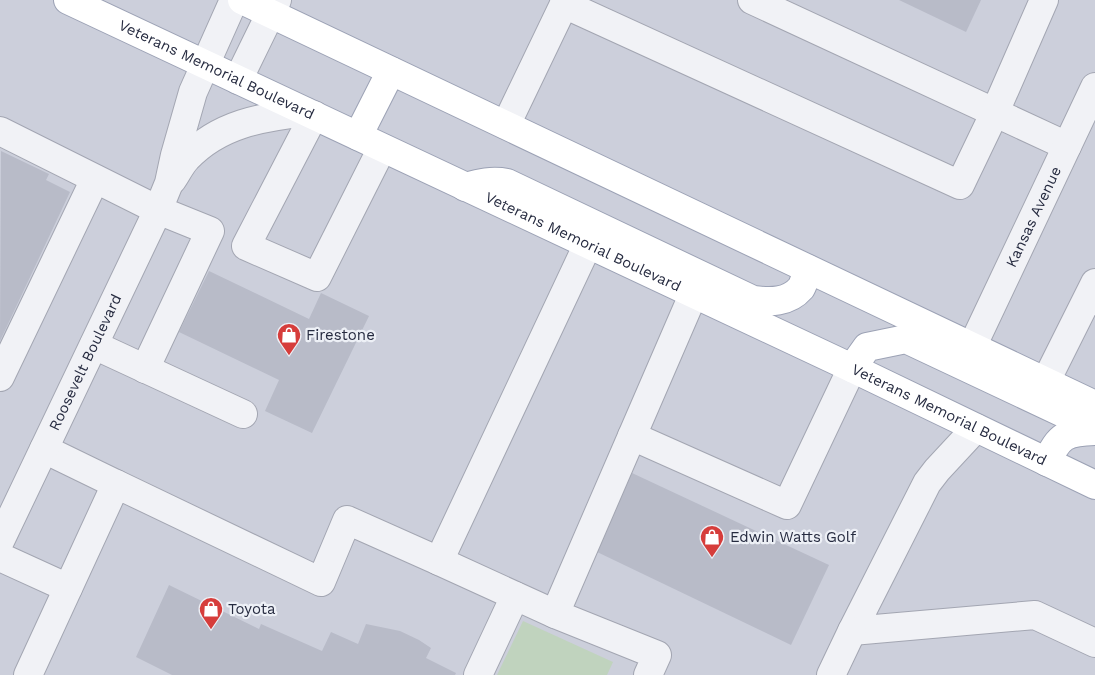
<svg xmlns="http://www.w3.org/2000/svg" width="1095" height="675" viewBox="0 0 1095 675" font-family="'Work Sans',sans-serif">
	<style>
		.built { fill: #cccfdb }
		.green { fill: #c0d3be }
		.building { fill: #b8bbc8 }
		.lines { fill: none; stroke-linecap: round; stroke-linejoin: round }
		.minor-casing { stroke: #a3a6b2; stroke-width: 30 }
		.major-casing { stroke: #9ca2b5; stroke-width: 30 }
		.minor { stroke: #f1f2f6; stroke-width: 28 }
		.major { stroke: #fff; stroke-width: 28 }
		.labels { text-anchor: middle; stroke-width: 4.5; stroke-linejoin: round; paint-order: stroke }
		.street-label { font-size: 15px; fill: #262b40; stroke: #edf0f6 }
		.poi-label { font-size: 15px; fill: #262b40; stroke: #edf0f6; text-anchor: start }
	</style>
	<rect width="100%" height="100%" fill="#dee0e8"/>
	<rect class="built" x="0" y="0" width="1095" height="675"/>
	<polygon class="green" points="523,621 613,662 607,675 497,675"/>
	<g class="building">
		<polygon points="899,0 981,0 966,32"/>
		<polygon points="1,151 49,174 46,180 70,192 0,341"/>
		<polygon points="209,271 309,319 321,293 369,316 312,433 265,411 279,380 179,332"/>
		<polygon points="632,473 829,565 791,645 595,551"/>
		<polygon points="169,585 259,629 261,624 322,651 331,632 358,644 366,624 400,631 419,640 431,648 426,658 456,673 455,675 172,675 136,657"/>
	</g>
	<g class="lines">
		<g class="minor-casing">
			<g id="minor">
				<polyline points="752,0 1067,146"/>
				<polyline points="564,4 960,185 995,112 1044,0"/>
				<polyline points="238,80 277,0"/>
				<polyline points="314,115 246,246 317,277 382,148"/>
				<polyline points="506,125 566,0"/>
				<polyline points="0,131 158,210 210,231 145,369"/>
				<path d="M172 180C177 173 181 164 187 158 219 124 262 117 306 112"/>
				<polyline points="693,295 632,436 787,505 852,368"/>
				<polyline points="94,345 243,414"/>
				<path id="s1" d="M972 347 1095 87"/>
				<polyline points="0,377 95,179"/>
				<polyline points="1046,381 1095,283"/>
				<polyline points="976,428 937,470 927,483 852,631 1035,615 1095,643"/>
				<polyline points="632,436 555,614 657,655 648,675"/>
				<polyline points="44,449 116,484"/>
				<path id="s2" d="M0 541 158 210 169 183 175 155 193 92 234 0"/>
				<polyline points="0,557 68,588"/>
				<polyline points="439,561 555,614"/>
				<polyline points="28,675 116,484 321,582 347,520 439,561 588,244"/>
				<polyline points="478,675 515,596"/>
				<polyline points="831,675 852,631"/>
			</g>
		</g>
		<g class="major-casing">
			<g id="major">
				<path id="s3" d="M68 0 852 368 1095 485"/>
				<polyline points="242,0 1095,405"/>
				<polyline points="358,136 391,71"/>
				<path d="M465 187C480 183 492 180 507 183L753 300C770 302 788 303 801 288 804 283 806 275 808 269"/>
				<polyline points="852,368 867,347 906,339 1095,428"/>
				<path d="M1047 462C1059 435 1066 432 1095 431"/>
			</g>
		</g>
		<use href="#minor" class="minor"/>
		<use href="#major" class="major"/>
	</g>
	<defs>
		<g id="shop-pin" transform="scale(1.25)"><path d="M0 17L-7.5 6A9.5 9.5 0 1 1 7.5 6Z" fill="#d63d3b" stroke="#edf0f6"/><path d="M-5-2.5h2.3a2.7 3.5 0 0 1 5.4 0H5L5.5 6h-11ZM-1.5-2.5h3a1.5 2.3 0 0 0-3 0Z" fill="#fff"/></g>
	</defs>
	<g fill-rule="evenodd">
		<use href="#shop-pin" x="289" y="335"/>
		<use href="#shop-pin" x="712" y="537"/>
		<use href="#shop-pin" x="211" y="609"/>
	</g>
	<g class="labels">
		<g class="street-label">
			<text dy="5" stroke="none"><textPath href="#s3" startOffset="164">Veterans Memorial Boulevard</textPath></text>
			<text dy="5" stroke="none"><textPath href="#s1" startOffset="144">Kansas Avenue</textPath></text>
			<text dy="5" stroke="none"><textPath href="#s3" startOffset="569">Veterans Memorial Boulevard</textPath></text>
			<text dy="5" stroke="none"><textPath href="#s2" startOffset="198">Roosevelt Boulevard</textPath></text>
			<text dy="5" stroke="none"><textPath href="#s3" startOffset="974">Veterans Memorial Boulevard</textPath></text>
		</g>
		<g class="poi-label">
			<text x="306" y="340">Firestone</text>
			<text x="730" y="542">Edwin Watts Golf</text>
			<text x="228" y="614">Toyota</text>
		</g>
	</g>
</svg>
